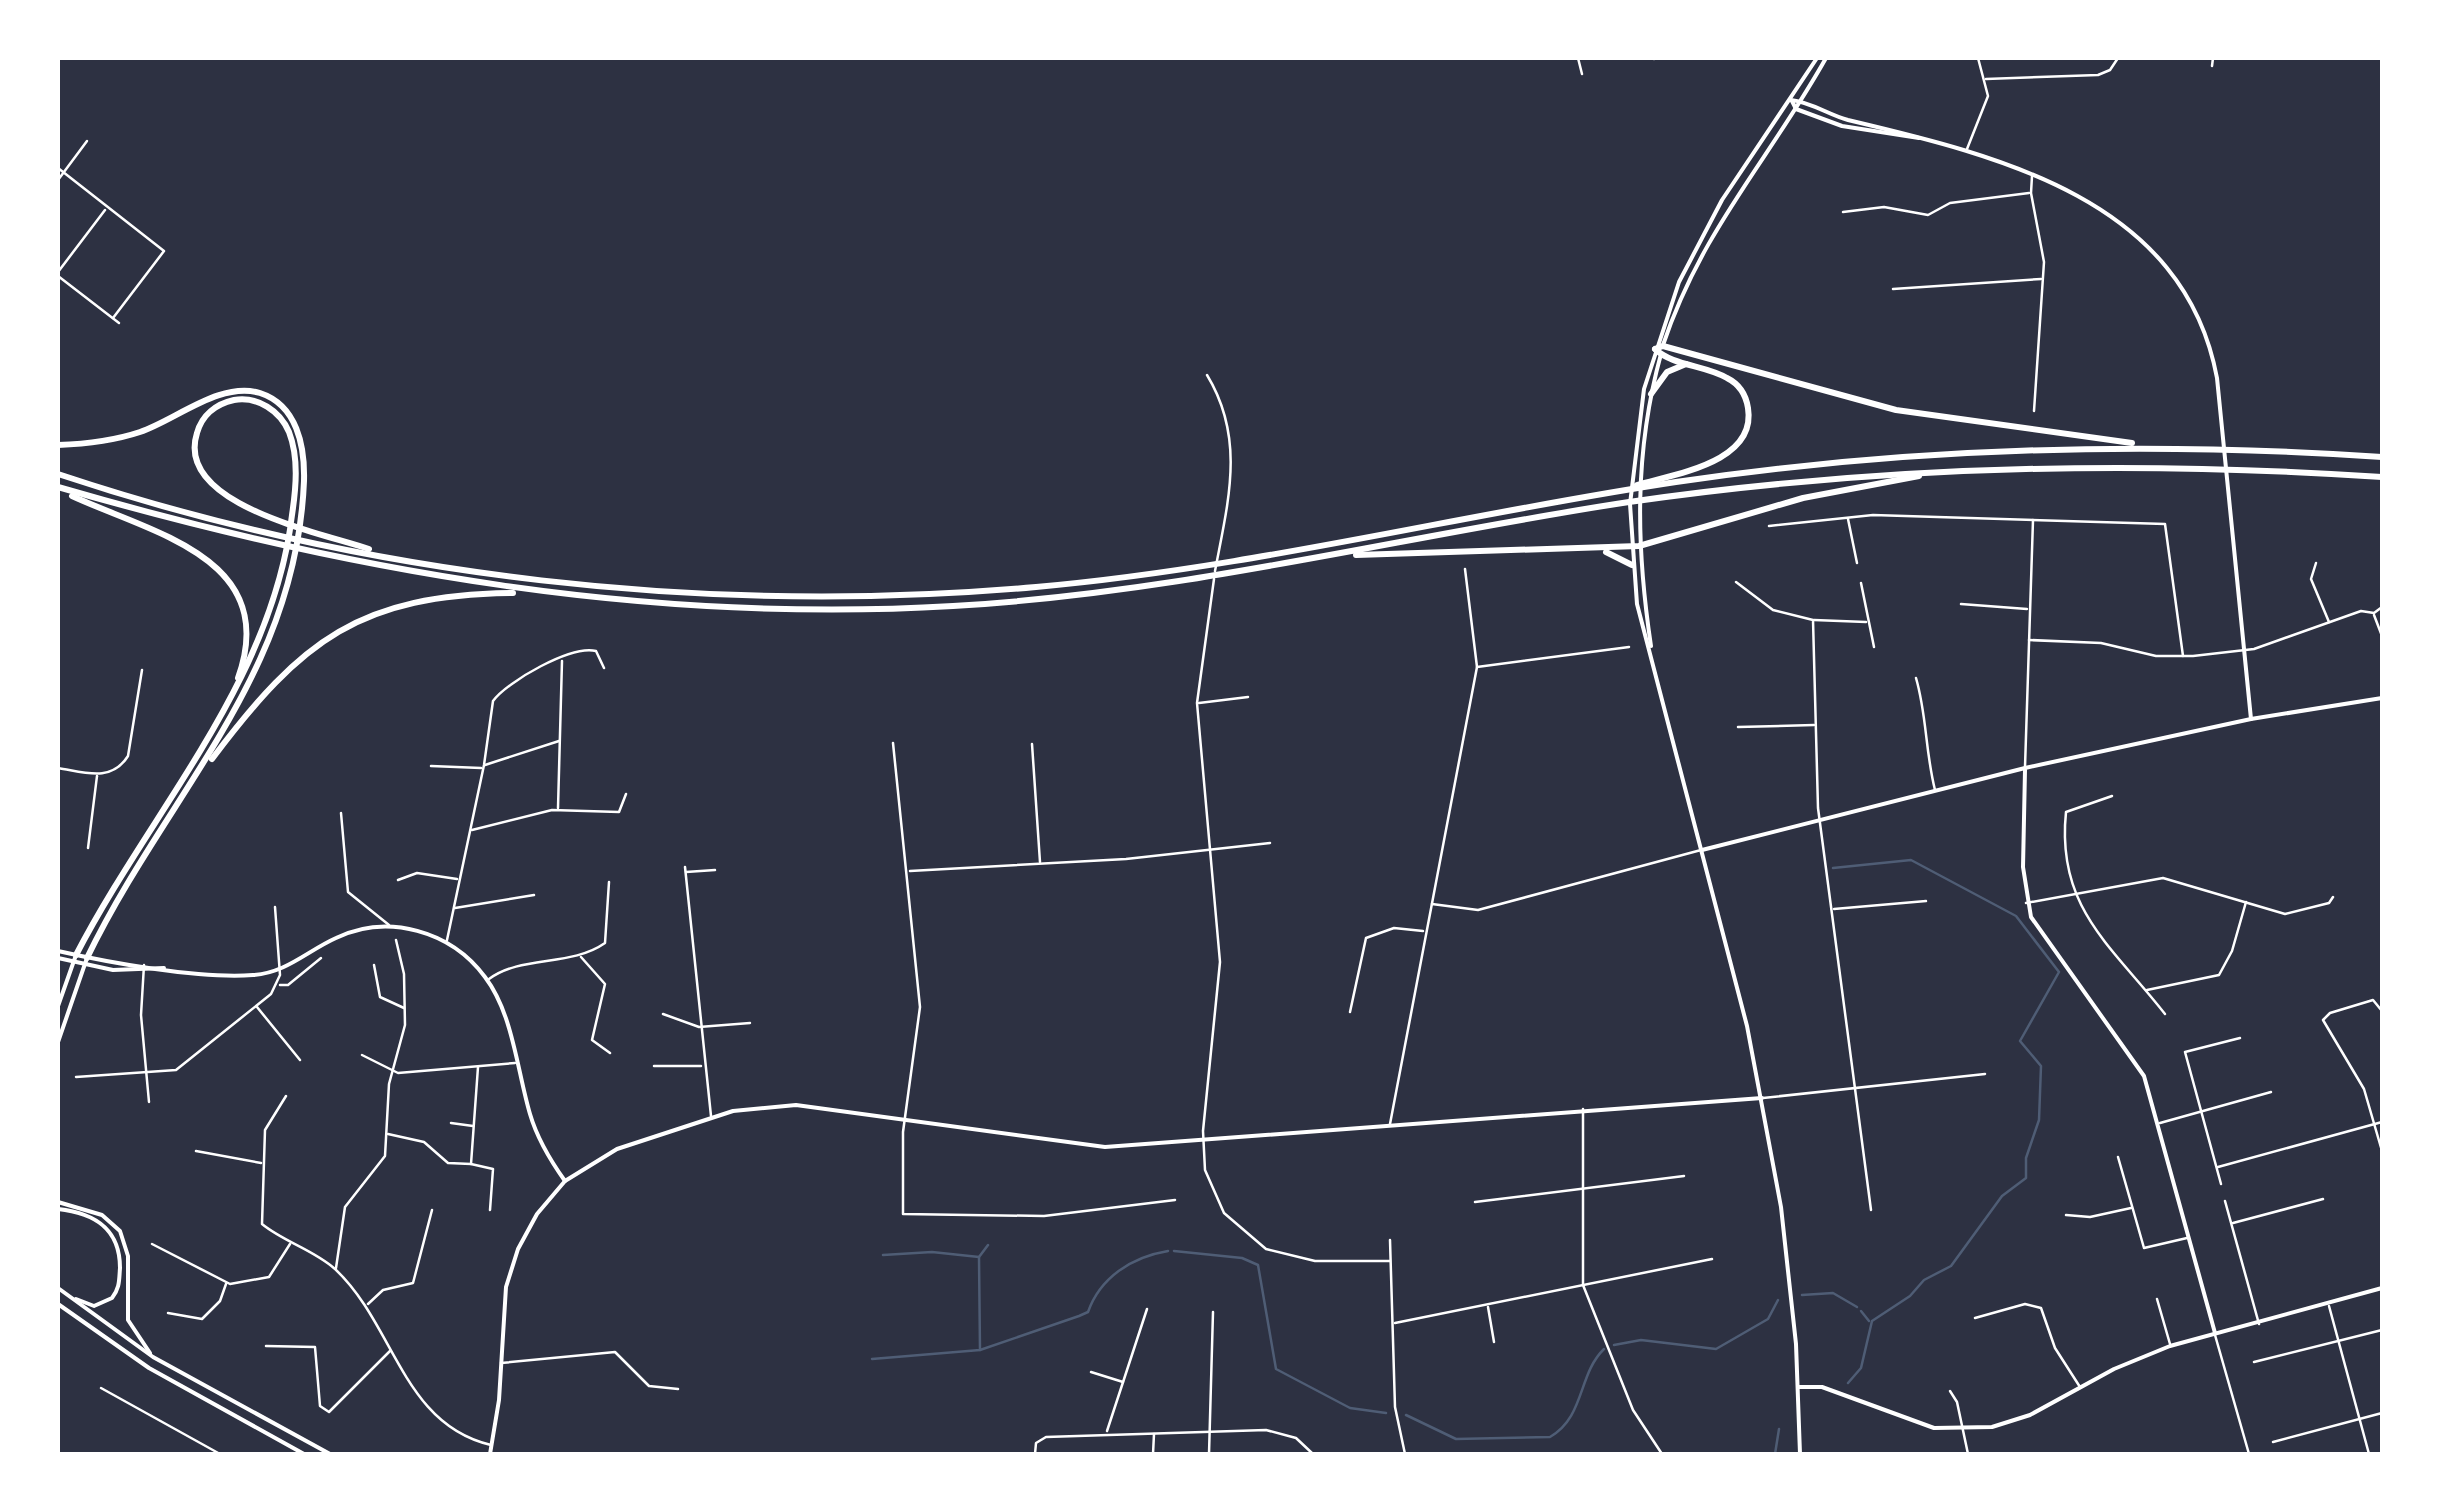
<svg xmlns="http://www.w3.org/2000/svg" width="2440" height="1512" viewBox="0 0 2440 1512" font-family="'Sofia Sans Condensed',sans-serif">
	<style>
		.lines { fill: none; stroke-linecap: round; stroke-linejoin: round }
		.stream { stroke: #4f5d75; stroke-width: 2.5 }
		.minor { stroke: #fff; stroke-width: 2.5 }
		.tertiary { stroke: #fff; stroke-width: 4 }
		.secondary { stroke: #fff; stroke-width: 4 }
		.motorway { stroke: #fff; stroke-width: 6 }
	</style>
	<rect width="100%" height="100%" fill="#2d3142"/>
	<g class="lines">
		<g class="stream">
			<polyline points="1833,868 1911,860 2016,916 2059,972 2020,1041 2041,1066 2039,1120 2026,1158 2026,1178 2002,1196 1951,1266 1924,1280 1910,1296 1872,1321 1861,1368 1848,1383"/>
			<polyline points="1174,1251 1242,1258 1258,1265 1276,1369 1350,1408 1386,1413"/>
			<polyline points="883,1255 932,1252 979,1257"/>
			<polyline points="1802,1295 1833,1293 1857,1307"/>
			<polyline points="1861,1311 1869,1321"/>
			<polyline points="1614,1345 1641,1340 1716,1349 1768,1319 1778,1300"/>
			<polyline points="980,1350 979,1257 988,1245"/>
			<path d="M872 1359 980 1350 1079 1316 1088 1312C1100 1278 1131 1257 1168 1251"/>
			<path d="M1406 1415 1456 1439 1550 1437C1585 1417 1578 1374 1604 1349"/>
			<polyline points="1775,1454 1779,1429"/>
		</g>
		<g class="minor">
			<polyline points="1578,58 1582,74"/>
			<polyline points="1654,58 1654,59"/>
			<polyline points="2212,66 2213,58"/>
			<polyline points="1986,79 2098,75 2110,70 2118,58"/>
			<polyline points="1967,149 1988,96 1978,58"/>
			<polyline points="58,168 164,251 113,318"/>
			<polyline points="2032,176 2031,193 2044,262 2034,411"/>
			<polyline points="58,180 87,141"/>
			<polyline points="1843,212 1884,207 1928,215 1950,203 2029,193"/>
			<polyline points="58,272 105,210"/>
			<polyline points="58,276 119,323"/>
			<polyline points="1893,289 2041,279"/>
			<path d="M1207 375C1246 439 1228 502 1215 571"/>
			<polyline points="1848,519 1857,563"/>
			<polyline points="1769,526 1873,515 2165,524 2183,656"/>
			<polyline points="2316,563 2311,579 2329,622"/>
			<polyline points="1214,579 1197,703 1220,962 1203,1131 1205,1170 1224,1213 1266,1249 1315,1261 1390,1261"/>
			<polyline points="1736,582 1773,610 1813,620 1818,808 1871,1210"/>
			<polyline points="1861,583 1874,647"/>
			<polyline points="1961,604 2027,609"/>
			<polyline points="2374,615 2382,636"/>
			<polyline points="1814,620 1866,622"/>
			<polyline points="2029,640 2101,643 2156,656 2193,656 2254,649 2361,611 2374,613 2382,607"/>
			<polyline points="1477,667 1629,647"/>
			<path d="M1916 678C1927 716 1925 750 1935 790"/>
			<polyline points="1199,703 1248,697"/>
			<polyline points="1738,727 1814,725"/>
			<polyline points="893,743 920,1007 903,1132 903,1214 1044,1216 1175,1200"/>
			<polyline points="1032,744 1040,862"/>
			<polyline points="485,765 559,741"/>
			<polyline points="431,766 481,768"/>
			<polyline points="2025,767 2033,520"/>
			<path d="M58 768C84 772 111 783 128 756L142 670"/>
			<path d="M2112 796 2066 812C2056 908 2112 946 2165 1014"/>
			<polyline points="558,808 562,661"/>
			<polyline points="341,813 348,892 389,925"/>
			<polyline points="472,830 552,810 619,812 626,794"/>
			<polyline points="88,848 97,776"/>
			<polyline points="685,867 711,1116"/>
			<polyline points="910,871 1126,859 1270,843"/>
			<polyline points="686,872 715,870"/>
			<polyline points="398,880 417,873 457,879"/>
			<polyline points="2026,903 2163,878 2285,914 2329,903 2333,897"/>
			<polyline points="1432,904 1478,910 1701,850"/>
			<polyline points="455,908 534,895"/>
			<polyline points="1834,909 1926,901"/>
			<path d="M447 940 484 765 493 701C508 681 571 645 596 651L604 668"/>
			<polyline points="581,957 605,984 592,1040 610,1053"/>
			<polyline points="144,965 141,1015 149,1102"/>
			<polyline points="374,965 380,997 404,1008"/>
			<path d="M489 979C521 955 571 967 605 943L609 882"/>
			<polyline points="280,985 288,985 321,958"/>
			<polyline points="2147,990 2219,975 2232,951 2246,902"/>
			<polyline points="257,1007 300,1060"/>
			<polyline points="2382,1011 2373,1000 2330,1013 2323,1020 2364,1089 2382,1151"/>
			<polyline points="1350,1012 1366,938 1394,928 1423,931"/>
			<polyline points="663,1014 699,1027 750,1023"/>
			<polyline points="362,1055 398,1073 515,1063"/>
			<polyline points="654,1066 701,1066"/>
			<polyline points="478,1067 471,1164 493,1169 490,1210"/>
			<polyline points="76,1077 176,1070 271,994 280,975 275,907"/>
			<path d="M286 1096 265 1130 262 1224C284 1242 314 1250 335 1269 395 1325 402 1424 491 1445"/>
			<polyline points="1763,1098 1985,1074"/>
			<polyline points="1583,1109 1583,1285 1633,1410 1662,1454"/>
			<polyline points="451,1123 473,1126"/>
			<polyline points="2160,1123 2271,1092"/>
			<polyline points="1390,1124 1477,667 1465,569"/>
			<polyline points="388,1134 424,1142 448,1163 471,1164"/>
			<polyline points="196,1151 261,1163"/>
			<polyline points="2118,1157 2144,1248 2187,1238"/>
			<polyline points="2218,1167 2382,1122"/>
			<polyline points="2221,1184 2185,1052 2240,1038"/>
			<polyline points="2225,1201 2259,1324"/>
			<polyline points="1475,1202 1684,1176"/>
			<polyline points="2066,1215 2090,1217 2131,1208"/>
			<polyline points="2233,1223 2323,1199"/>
			<polyline points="1390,1240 1395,1407 1405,1454"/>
			<polyline points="152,1244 230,1284 269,1277 290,1244"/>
			<polyline points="336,1268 345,1207 385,1156 389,1084 405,1025 404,974 396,940"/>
			<polyline points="2157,1299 2170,1344"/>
			<polyline points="368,1304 383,1290 413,1283 432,1210"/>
			<polyline points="2329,1306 2369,1454"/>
			<polyline points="1488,1307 1494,1342"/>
			<polyline points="168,1313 202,1319 220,1301 226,1284"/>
			<polyline points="1975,1318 2025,1304 2041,1308 2055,1348 2080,1387"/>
			<polyline points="1395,1323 1712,1259"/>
			<polyline points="2215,1335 2249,1454"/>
			<polyline points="266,1346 315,1347 320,1406 329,1412 390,1351"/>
			<polyline points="2254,1362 2382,1330"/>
			<polyline points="501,1363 615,1352 649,1386 678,1389"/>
			<polyline points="1091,1372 1123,1382"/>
			<polyline points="101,1388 220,1454"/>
			<polyline points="1950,1391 1957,1402 1968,1454"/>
			<polyline points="1107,1431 1147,1309"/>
			<polyline points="2273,1442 2382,1413"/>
			<polyline points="1035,1454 1036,1443 1046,1437 1266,1430 1296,1438 1313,1454"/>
			<polyline points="1153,1454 1154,1434"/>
			<polyline points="1209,1454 1213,1312"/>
		</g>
		<g class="tertiary">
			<path d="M1791 100C1811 102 1829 115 1848 120 2000 156 2184 200 2217 378L2251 719"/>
			<polyline points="1792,101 1796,109 1842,126 1919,138"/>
			<polyline points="2025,770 2023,867 2031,917 2144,1076 2215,1333"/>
			<polyline points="1702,850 2025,768 2251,719 2382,698"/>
			<path d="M58 951C111 963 199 979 253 975 286 973 307 951 336 938 388 913 451 931 485 977 513 1014 517 1070 530 1114 537 1138 550 1160 565 1181"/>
			<polyline points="58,958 113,970 164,968"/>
			<polyline points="1799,1387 1822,1387 1934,1428 1992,1427 2030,1415 2114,1369 2170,1346 2382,1288"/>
			<polyline points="490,1454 499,1400 506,1287 518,1249 537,1214 565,1181 617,1149 733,1111 796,1105 1105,1147 1762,1098"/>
		</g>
		<g class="secondary">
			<path d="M1663 345C1702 229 1769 160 1826 58"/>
			<path d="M1651 646C1636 546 1634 452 1661 354"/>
			<polyline points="58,1006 76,955"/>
			<polyline points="58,1042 87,958"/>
			<polyline points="58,1202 102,1215 120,1231 128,1256 128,1320 150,1353"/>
			<path d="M58 1209C94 1213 120 1228 120 1268 119 1280 120 1288 112 1298L94 1306 76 1299"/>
			<polyline points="58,1288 153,1357 330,1454"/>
			<polyline points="58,1304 149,1368 304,1454"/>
			<polyline points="1800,1454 1796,1344 1781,1207 1747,1026 1637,604 1630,504 1644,389 1679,282 1722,200 1817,58"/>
		</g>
		<g class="motorway">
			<polyline points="1655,349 1663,346 1896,410 2132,443"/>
			<polyline points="1651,394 1667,372 1686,364"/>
			<path d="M58 445C86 444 113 441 140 432 176 420 220 381 260 393 297 405 305 446 304 481 296 677 166 794 87 958"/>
			<path d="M58 474C370 578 709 616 1036 587 1251 568 1463 514 1676 482 1912 447 2145 441 2382 457"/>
			<path d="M1637 485C1673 474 1757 463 1748 408 1746 395 1739 384 1727 378 1705 365 1673 366 1655 349"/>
			<path d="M58 487C350 572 648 624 953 606 1182 593 1404 536 1629 502 1879 466 2131 460 2382 477"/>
			<path d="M72 496C152 533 281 558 238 678"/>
			<polyline points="1606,552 1632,565"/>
			<polyline points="1356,555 1639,546 1803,498 1919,476"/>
			<path d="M212 759C302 639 360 595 513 593"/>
			<path d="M76 955C151 810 272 683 292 515 296 488 299 458 289 432 280 411 258 396 234 400 216 404 202 415 197 433 174 505 323 533 369 549"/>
		</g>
	</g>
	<rect width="2440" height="1512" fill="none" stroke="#ffffff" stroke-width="120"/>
</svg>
